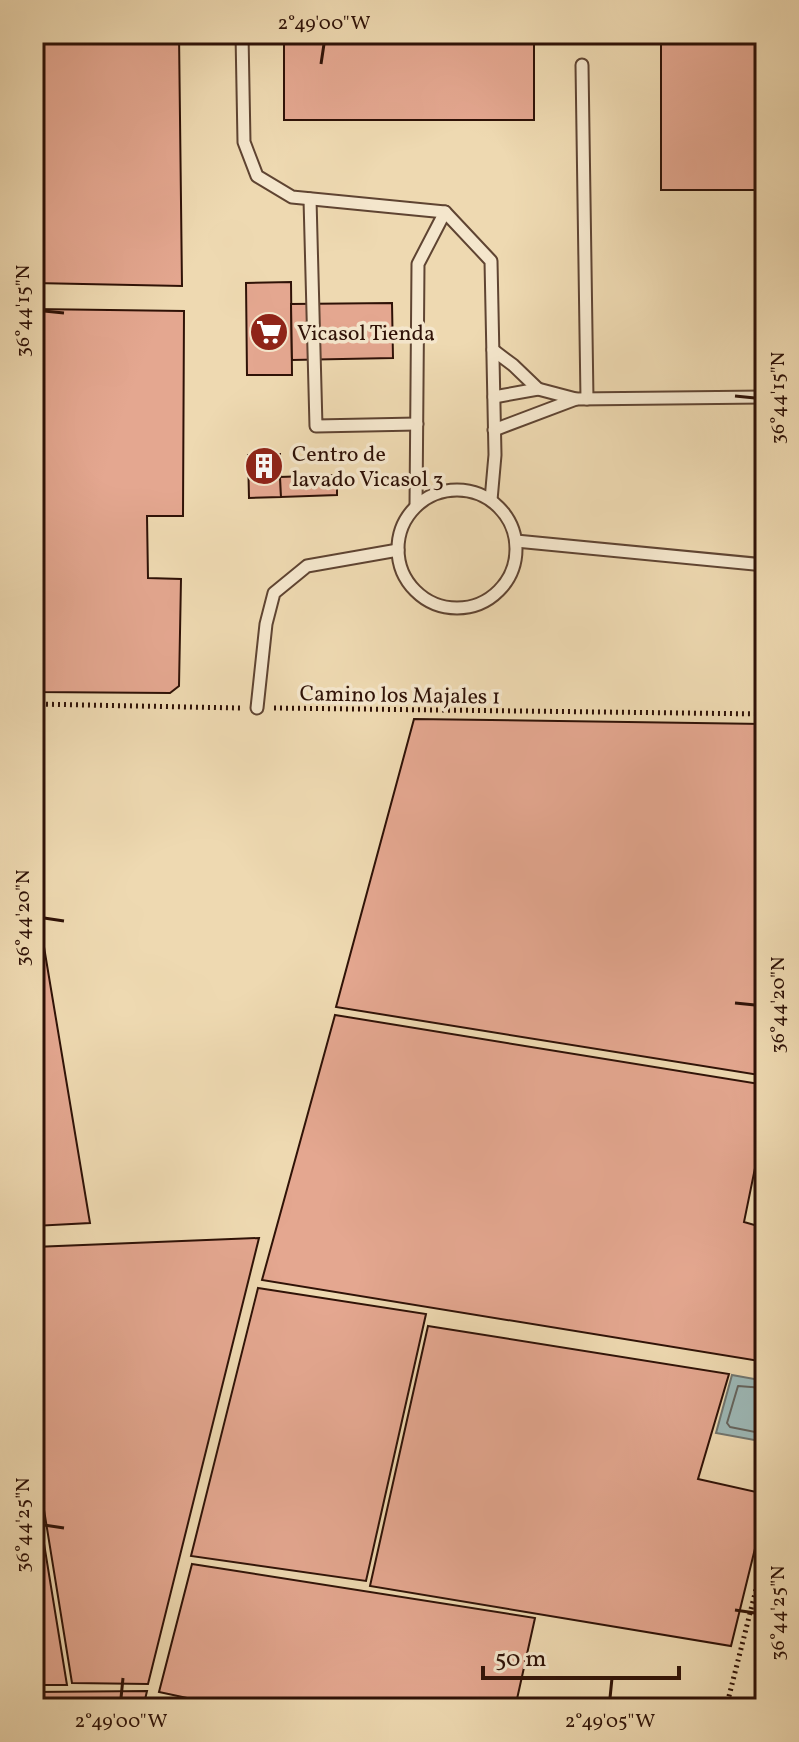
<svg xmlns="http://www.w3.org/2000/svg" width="799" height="1742" viewBox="0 0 799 1742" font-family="Vollkorn,serif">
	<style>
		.water { fill: #9db8b6; stroke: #717670; stroke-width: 2 }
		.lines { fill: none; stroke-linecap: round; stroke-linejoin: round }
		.shore { stroke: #66655e; stroke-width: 2 }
		.building { fill: #e4a790; stroke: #2f1207; stroke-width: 2 }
		.lane-casing { stroke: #5f4432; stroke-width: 15 }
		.path { stroke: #2f1207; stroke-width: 5; stroke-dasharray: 2 4; stroke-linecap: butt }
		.lane { stroke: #f4e6cc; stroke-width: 11 }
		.ticks { fill: none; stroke: #2f1207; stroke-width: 3 }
		.labels { text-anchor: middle; stroke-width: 7; stroke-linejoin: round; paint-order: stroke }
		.poi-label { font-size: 22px; fill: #2f1207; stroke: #f4e6cc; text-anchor: start }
		.street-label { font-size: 22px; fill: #2f1207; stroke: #f4e6cc }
		.neatline { fill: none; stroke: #2f1207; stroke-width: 3 }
		.ticks-label { font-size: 20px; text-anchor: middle; fill: #2f1207 }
	</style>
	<rect width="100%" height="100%" fill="#eed9b1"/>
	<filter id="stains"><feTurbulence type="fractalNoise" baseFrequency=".0025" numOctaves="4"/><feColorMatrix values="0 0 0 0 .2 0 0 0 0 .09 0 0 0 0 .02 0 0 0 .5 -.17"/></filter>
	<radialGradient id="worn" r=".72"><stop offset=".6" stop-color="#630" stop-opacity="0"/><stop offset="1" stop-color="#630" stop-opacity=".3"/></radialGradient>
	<polygon class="water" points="732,1375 765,1381 765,1442 716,1433"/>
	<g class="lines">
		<polyline class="shore" points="765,1388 738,1386 727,1423 730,1427 765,1434"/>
	</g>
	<g class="building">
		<polygon points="34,34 179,34 182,286 34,283"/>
		<rect x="284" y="34" width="250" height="86"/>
		<rect x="661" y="34" width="104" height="156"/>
		<polygon points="291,282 292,375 247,375 246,283"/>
		<polygon points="392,303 393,358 292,360 291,304"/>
		<polygon points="34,309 184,311 183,516 147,516 148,578 181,579 179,686 170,693 34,692"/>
		<polygon points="280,454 281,497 249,498 248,455"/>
		<polygon points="337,475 337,495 281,497 280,477"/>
		<polygon points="414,719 765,724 765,1076 336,1007"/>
		<polygon points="34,887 90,1223 34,1226"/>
		<polygon points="335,1015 765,1085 765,1119 744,1222 765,1228 765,1362 262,1280"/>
		<polygon points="259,1238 148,1684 72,1683 34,1448 34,1247"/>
		<polygon points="258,1288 426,1314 366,1581 191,1556"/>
		<polygon points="428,1326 729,1374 698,1479 765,1494 765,1508 731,1646 370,1586"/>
		<polygon points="34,1482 67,1685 34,1685"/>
		<polygon points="192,1564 535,1618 515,1708 234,1708 159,1692"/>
		<polygon points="147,1691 143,1708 34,1708 34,1692"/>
	</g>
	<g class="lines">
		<g class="lane-casing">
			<g id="lane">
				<polyline points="242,34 244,142 257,176 292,197 445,212"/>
				<polyline points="582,65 587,399"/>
				<polyline points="310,199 316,426 417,424"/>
				<polyline points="493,350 513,365 538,389"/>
				<polyline points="494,397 538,389 576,399 765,397"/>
				<polyline points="494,430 576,399"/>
				<circle cx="457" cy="549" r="59"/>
				<polyline points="416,506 418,264 445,212 491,261 495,455 491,500"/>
				<polyline points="516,541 765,565"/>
				<polyline points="257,708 266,624 274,593 307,566 398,550"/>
			</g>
		</g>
		<g class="path">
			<polyline points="34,704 240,708"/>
			<polyline points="274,708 765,714"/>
			<polyline points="726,1708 765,1554"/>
		</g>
		<use href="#lane" class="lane"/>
	</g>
	<path class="ticks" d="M321 64 324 44M44 311 64 313M735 396 755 398M44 918 64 921M735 1003 755 1005M44 1525 64 1528M735 1610 755 1613M121 1698 123 1678M610 1698 612 1678"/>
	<defs>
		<g id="supermarket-disc" transform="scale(2)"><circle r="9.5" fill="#8f2418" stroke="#f4e6cc"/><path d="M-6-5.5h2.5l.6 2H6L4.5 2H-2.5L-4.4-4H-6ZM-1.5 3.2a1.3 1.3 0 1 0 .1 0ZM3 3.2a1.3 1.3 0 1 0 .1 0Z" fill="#fff"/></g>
		<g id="building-disc" transform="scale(2)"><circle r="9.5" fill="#8f2418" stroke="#f4e6cc"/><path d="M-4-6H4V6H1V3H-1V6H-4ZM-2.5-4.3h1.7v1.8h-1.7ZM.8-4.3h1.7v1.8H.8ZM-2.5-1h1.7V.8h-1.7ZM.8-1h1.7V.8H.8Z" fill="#fff"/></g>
	</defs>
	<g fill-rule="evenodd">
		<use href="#supermarket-disc" x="269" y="332"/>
		<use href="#building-disc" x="264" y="466"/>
	</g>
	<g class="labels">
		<g class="poi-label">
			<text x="297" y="340">Vicasol Tienda</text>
			<text x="292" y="461">Centro de<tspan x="292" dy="25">lavado Vicasol 3</tspan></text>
		</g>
		<g class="street-label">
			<text transform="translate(400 694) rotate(1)" y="8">Camino los Majales 1</text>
		</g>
	</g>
	<rect width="799" height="1742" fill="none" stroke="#eed9b1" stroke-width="88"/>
	<path d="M483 1666v12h196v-12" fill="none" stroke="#2f1207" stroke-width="4"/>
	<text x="495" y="1666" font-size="24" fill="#2f1207" stroke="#f4e6cc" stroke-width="6" paint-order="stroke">50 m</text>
	<rect x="44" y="44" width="711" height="1654" class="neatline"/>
	<g class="ticks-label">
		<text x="324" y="29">2°49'00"W</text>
		<text transform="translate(22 311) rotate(-90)" y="7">36°44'15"N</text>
		<text transform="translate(777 398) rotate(-90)" y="7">36°44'15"N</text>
		<text transform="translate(22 918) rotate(-90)" y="7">36°44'20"N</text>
		<text transform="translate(777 1005) rotate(-90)" y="7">36°44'20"N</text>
		<text transform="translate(22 1525) rotate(-90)" y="7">36°44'25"N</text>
		<text transform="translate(777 1613) rotate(-90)" y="7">36°44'25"N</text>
		<text x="121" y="1727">2°49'00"W</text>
		<text x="610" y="1727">2°49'05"W</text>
	</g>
	<rect width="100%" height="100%" filter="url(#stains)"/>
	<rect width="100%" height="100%" fill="url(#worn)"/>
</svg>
